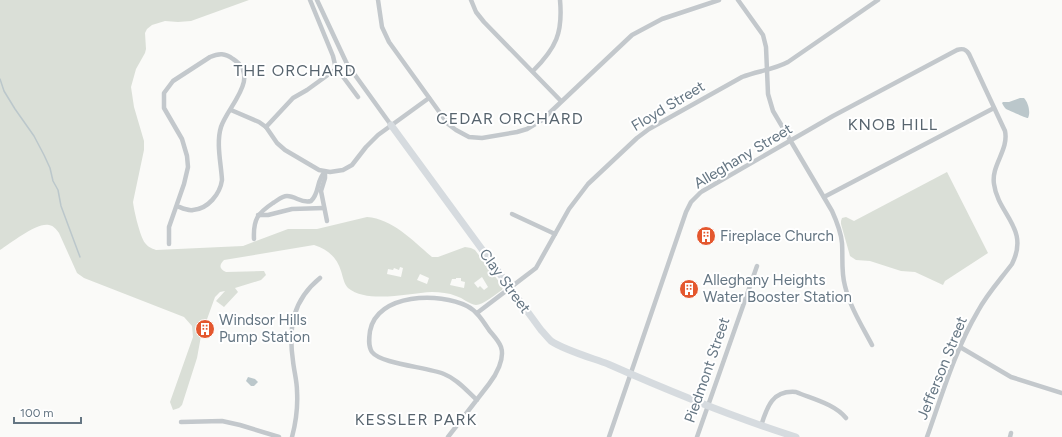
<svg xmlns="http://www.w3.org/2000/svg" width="1062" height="437" viewBox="0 0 1062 437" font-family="Figtree,sans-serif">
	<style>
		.green { fill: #dadfd7; fill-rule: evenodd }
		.water { fill: #bbc7cb }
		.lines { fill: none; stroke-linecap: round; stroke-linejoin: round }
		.stream { stroke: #bbc7cb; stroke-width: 1.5 }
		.street { stroke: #c3c8cc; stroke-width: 4.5 }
		.secondary { stroke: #d6dbdf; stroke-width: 7 }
		.labels { text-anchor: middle; stroke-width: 4; stroke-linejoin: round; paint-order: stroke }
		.street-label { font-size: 15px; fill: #657683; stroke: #fff }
		.poi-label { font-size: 15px; fill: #657683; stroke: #fff; text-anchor: start }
		.neighbourhood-label { font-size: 16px; letter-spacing: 1px; fill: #57646e; stroke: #fff }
	</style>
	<rect width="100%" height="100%" fill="#fafaf8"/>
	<g class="green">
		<path d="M0 0H249L191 21 178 22 165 21 152 25 147 29 145 33 146 49 145 53 136 69 131 87 134 107 144 141V150L133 202C134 211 140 236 145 243 148 247 151 248 156 250L243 246 288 229H317L367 217C393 219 413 241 432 257H438L465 247 471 248 475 250 503 287 502 290C496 294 483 305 476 305 469 304 463 298 456 296 449 293 440 292 432 292 409 293 368 304 348 288 344 284 343 277 341 271 337 258 328 249 314 245L224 260C219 265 219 269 226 272L262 271H264L266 275 261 280 235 288 238 292 224 307 216 301 225 291 220 292 215 297 201 336 197 358 182 405 179 408 173 410 170 402 193 337 192 326 184 317 84 278 77 273 59 233C56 229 54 226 49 225 37 222 11 243 0 250ZM400 267 403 268 401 277 387 274 388 269 393 270 394 268 399 270ZM420 274 429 278 427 284 417 280ZM482 277 488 287 484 290 480 286 478 288 474 283ZM456 278H461V281L465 282 464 288 450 285 452 279H456Z"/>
		<polygon points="947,172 988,253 945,281 943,285 915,272 901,271 870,261 856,260 850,256 841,224 841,221 842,218 846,217 854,221"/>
	</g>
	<g class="water">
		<path d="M1020 98H1024C1028 102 1031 112 1028 118 1026 118 1008 110 1006 109 1004 107 1003 105 1002 103L1003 102H1009Z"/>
		<polygon points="248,377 255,379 258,382 254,386 251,386 246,381"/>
	</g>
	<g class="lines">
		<polyline class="stream" points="0,79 4,91 15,109 34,136 44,155 50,168 53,181 58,190 61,206 80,257"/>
		<g class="street">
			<polyline points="310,0 333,56 336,69 341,74 358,97"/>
			<polyline points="317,0 347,64 391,125"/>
			<polyline points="378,0 382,27 389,42 448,124 456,130 469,137 482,138 517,132 527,129 542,120 632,35 662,19 719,0"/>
			<polyline points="471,0 476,12 484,22 561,101"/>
			<path d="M738 0 763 35 766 47 768 94 773 111 832 211C837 222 841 232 842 243 843 258 841 272 845 286 850 307 862 326 872 345"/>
			<path d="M533 71C556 48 563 33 560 0"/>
			<polyline points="231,110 259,122 266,127 277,143 285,150 319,170 330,172 343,170 352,165 366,147 378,135 429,98"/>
			<polyline points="266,127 293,98 307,90 336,69"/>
			<polyline points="325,172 325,178 321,191 327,221"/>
			<polyline points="824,197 994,108"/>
			<polyline points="512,214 555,234"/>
			<polyline points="258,215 268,215 292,209 324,208"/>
			<path d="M254 239C253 219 258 213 273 203 278 200 282 196 287 196 296 196 302 204 311 201 320 193 316 180 325 172"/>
			<path d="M169 244V227L184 184 188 167 187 156 182 139 164 108V93L173 81 210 57C219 53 225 53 233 59 262 77 227 107 221 127 216 143 221 163 222 180 220 194 208 209 193 210 187 211 182 208 177 206"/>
			<path d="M477 313 536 268 569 209 588 184 637 138 649 129 742 77C757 71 773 70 788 62L878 0"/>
			<polyline points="960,347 1011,377 1062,393"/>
			<polyline points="181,422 222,421 240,425 279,437"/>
			<path d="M761 426C767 407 772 390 796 392 813 399 835 404 846 418"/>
			<path d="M292 437C296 422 298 407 297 391 297 381 294 371 293 361 288 327 293 300 320 278"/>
			<path d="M448 437 489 384C496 375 505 359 501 347 499 341 493 335 489 330 483 321 477 311 467 306 440 292 377 293 370 331 369 338 368 346 372 352 381 364 427 367 444 374 457 379 467 391 477 400"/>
			<path d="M609 437 686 212 691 202 701 192 833 116 957 50C963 48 966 49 969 54L1005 131C1009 150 991 165 994 184 998 215 1030 228 1012 264 1000 280 987 294 978 311 955 350 942 395 927 437"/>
			<polyline points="697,437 757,266"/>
			<polyline points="1010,437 1011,433"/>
		</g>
		<path class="secondary" d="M391 125 541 330C544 333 547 337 551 341 564 350 592 358 608 364 669 391 732 417 796 437"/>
	</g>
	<defs>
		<g id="building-disc" transform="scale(1)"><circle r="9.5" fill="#e4572e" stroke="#fff"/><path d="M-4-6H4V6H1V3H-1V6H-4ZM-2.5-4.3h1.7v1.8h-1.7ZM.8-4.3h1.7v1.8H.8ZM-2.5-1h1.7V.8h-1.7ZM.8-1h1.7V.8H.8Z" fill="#fff"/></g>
	</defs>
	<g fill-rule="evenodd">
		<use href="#building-disc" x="706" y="236"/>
		<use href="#building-disc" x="689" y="289"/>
		<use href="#building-disc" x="205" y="329"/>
	</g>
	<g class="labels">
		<g class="street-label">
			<text transform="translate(668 106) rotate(-31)" y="5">Floyd Street</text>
			<text transform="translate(743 156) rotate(-31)" y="5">Alleghany Street</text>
			<text transform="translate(505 281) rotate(54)" y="5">Clay Street</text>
			<text transform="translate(942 368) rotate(-68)" y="5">Jefferson Street</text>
			<text transform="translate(707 370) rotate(-71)" y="5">Piedmont Street</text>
		</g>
		<g class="poi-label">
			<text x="720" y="241">Fireplace Church</text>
			<text x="703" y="285">Alleghany Heights<tspan x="703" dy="17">Water Booster Station</tspan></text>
			<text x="219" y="325">Windsor Hills<tspan x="219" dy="17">Pump Station</tspan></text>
		</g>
		<g class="neighbourhood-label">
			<text x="295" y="76">THE ORCHARD</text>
			<text x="510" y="124">CEDAR ORCHARD</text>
			<text x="893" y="130">KNOB HILL</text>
			<text x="416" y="425">KESSLER PARK</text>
		</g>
	</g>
	<path d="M14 417v6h67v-6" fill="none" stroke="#657683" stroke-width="2"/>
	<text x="20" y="417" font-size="12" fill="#657683" stroke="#ffffff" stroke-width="3" paint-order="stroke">100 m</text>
</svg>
